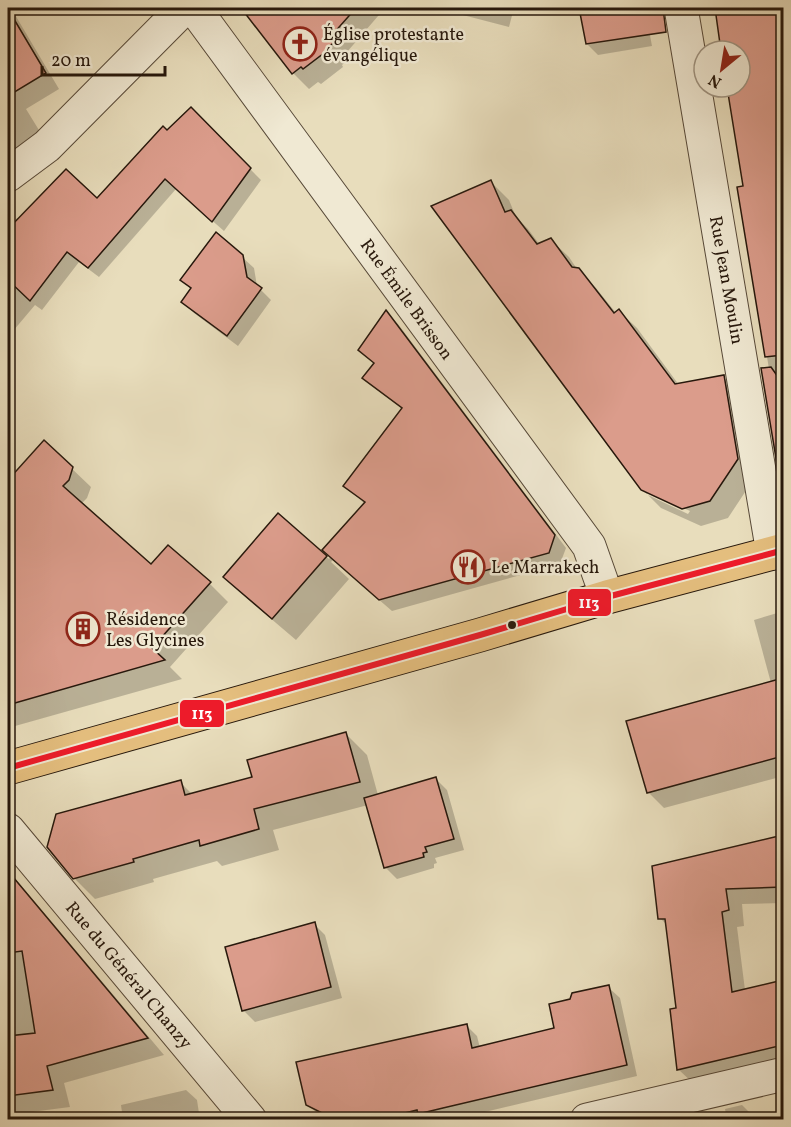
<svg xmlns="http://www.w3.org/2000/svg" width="791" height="1127" viewBox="0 0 791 1127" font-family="Vollkorn,serif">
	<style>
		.shadow { fill: #0003 }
		.building { fill: #db9c8b; stroke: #27180c; stroke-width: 1.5 }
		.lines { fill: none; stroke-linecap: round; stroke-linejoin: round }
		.minor-casing { stroke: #574938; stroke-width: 35 }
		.major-casing { stroke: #27180c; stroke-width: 35 }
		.minor { stroke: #f0e9d3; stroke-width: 33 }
		.major { stroke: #e4be7e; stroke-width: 33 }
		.bus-1-casing { stroke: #f0e9d3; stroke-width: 10 }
		.bus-1 { stroke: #ed1b2a; stroke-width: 6 }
		.bus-dot { fill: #27180c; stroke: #f0e9d3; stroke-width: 2 }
		.labels { text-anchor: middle; stroke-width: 5; stroke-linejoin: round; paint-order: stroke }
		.poi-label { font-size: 18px; fill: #27180c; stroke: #f0e9d3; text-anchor: start }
		.street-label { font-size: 18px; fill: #27180c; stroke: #f0e9d3 }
		.line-badge { stroke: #f0e9d3; stroke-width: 2 }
		.badge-label { font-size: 16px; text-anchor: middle; font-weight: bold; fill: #fff }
	</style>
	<rect width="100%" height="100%" fill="#e8ddbc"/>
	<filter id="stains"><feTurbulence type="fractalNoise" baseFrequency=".00333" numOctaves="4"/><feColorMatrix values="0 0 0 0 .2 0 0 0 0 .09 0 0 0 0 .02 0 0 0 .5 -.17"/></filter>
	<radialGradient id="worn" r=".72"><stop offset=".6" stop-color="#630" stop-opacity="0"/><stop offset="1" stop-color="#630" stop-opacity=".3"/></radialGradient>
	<g class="shadow">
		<polygon points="8,8 11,8 59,89 26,109 42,135 8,156"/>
		<polygon points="245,8 385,8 347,52 351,57 342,65 343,67 321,84 318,82 309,89 293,73 244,9"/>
		<polygon points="436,8 514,8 509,27"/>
		<polygon points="581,8 645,8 652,46 598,55 587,44"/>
		<polygon points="716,8 784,8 784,479 780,476 769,369 739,188 745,187 729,87 740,87 740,51 723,51"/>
		<polygon points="191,109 261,180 224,231 176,189 99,277 79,262 42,310 35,305 8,337 8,231 17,218 19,219 97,201"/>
		<polygon points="491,182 509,200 516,217 528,229 540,245 551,240 569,257 577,269 596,288 616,313 619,311 637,328 679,385 723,377 741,395 755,477 728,518 701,526 661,508 648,495 688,514 690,511 647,491 647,494 642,489 433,207"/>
		<polygon points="242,257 254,268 257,286 271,300 238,346 194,313 183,302 192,290 182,280"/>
		<polygon points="386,312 398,324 566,548 560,564 392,611 333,560 331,562 349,579 296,640 248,599 225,577 278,515 329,559 365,504 345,486 403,409 376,389 364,377 374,364 360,350"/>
		<polygon points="44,442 91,487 87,498 81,504 151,566 210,584 228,602 170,667 182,679 8,728 8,482"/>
		<polygon points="784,611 784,776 664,808 648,792 771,683 754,620"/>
		<polygon points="346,734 367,755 378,795 436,779 447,790 464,850 435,858 437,863 434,864 434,868 397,879 385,867 368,805 273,830 279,850 222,866 217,861 153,879 154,882 95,899 74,878 180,782 193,795 253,778"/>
		<polygon points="784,836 784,903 742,904 744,926 737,927 745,990 784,981 784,1064 695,1085 679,1070 678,1009 667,925 660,918 654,867"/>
		<polygon points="8,870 164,1055 64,1083 70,1107 8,1115 8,946 18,943 8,931"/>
		<polygon points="314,924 325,935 342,998 255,1022 244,1011 227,948"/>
		<polygon points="608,987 620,998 637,1076 451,1120 326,1120 319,1115 307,1104 466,1025 477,1036 480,1048 556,1029 572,1000"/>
		<polygon points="186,1090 197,1100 200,1120 123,1120 121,1105"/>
		<polygon points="742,1105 757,1120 727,1120 725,1109"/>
	</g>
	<g class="building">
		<polygon points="241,8 356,8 332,35 336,41 327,48 328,50 303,69 301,67 292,74"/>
		<polygon points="579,8 663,8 666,32 586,44"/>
		<polygon points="715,8 783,8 783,355 765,357 737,187 743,186 727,87 740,87 740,51 721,51"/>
		<polygon points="8,9 46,73 8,96"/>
		<polygon points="191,107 251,168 212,222 165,179 88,268 67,252 30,301 8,280 8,229 66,169 97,198 163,126 167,130"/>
		<polygon points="491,180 505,212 511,210 537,244 551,238 572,267 579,268 614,313 619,309 675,384 724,375 738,459 710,501 682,509 641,490 431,206"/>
		<polygon points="216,232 243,255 247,277 262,288 227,336 181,302 191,288 180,280"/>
		<polygon points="386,310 555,535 549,553 379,600 322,550 365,502 343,486 402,408 362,378 374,363 358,350"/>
		<polygon points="771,367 783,384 783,479 779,476 761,368"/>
		<polygon points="44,440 73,467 69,480 63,486 151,564 168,545 211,582 152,648 165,660 8,705 8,480"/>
		<polygon points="278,513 327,556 272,619 223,577"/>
		<polygon points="783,678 783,756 647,793 626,721"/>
		<polygon points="346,732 360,782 254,809 259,829 200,846 199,840 133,859 134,862 73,879 47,847 56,814 181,780 185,795 252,777 247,760"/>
		<polygon points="436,777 454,839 425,847 427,852 423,853 424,857 384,868 364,798"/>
		<polygon points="783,835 783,887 726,889 729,910 722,912 732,992 783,980 783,1045 677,1070 670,1009 676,1008 665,919 658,919 652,866"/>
		<polygon points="8,871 148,1038 47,1066 53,1090 8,1096 8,1036 35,1033 22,951 8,953"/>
		<polygon points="315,922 331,987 242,1011 225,947"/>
		<polygon points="609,985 627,1065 443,1108 418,1114 417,1110 381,1119 334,1119 306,1105 296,1062 467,1024 472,1048 554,1028 549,1004 570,999 572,993"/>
	</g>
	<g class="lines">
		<g class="minor-casing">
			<g id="minor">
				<polyline points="194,8 589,546 607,597"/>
				<polyline points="681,8 773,553"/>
				<polyline points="8,175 47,146 184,8"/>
				<polyline points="8,830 250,1120"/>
				<polyline points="587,1120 784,1074"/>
			</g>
		</g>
		<g class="major-casing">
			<polyline id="major" points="8,768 480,635 607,597 784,550"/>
		</g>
		<use href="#minor" class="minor"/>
		<use href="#major" class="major"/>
		<g class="bus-1-casing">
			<polyline id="bus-1" points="8,768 480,635 607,597 784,550"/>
		</g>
		<use href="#bus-1" class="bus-1"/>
	</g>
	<defs>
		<g id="church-ring" transform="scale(1.725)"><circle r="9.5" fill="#f0e9d3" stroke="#8f2418" stroke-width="1.5"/><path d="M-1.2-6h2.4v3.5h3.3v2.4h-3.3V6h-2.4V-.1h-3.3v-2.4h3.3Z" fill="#8f2418"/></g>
		<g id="restaurant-ring" transform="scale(1.725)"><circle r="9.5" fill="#f0e9d3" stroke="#8f2418" stroke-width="1.5"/><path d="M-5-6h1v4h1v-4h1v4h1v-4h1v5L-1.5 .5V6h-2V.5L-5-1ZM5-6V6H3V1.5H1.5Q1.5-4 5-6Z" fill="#8f2418"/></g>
		<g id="building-ring" transform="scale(1.725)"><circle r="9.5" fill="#f0e9d3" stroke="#8f2418" stroke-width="1.5"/><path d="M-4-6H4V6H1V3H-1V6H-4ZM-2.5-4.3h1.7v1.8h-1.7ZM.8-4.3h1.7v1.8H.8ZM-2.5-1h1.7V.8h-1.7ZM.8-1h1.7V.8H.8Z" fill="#8f2418"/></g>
	</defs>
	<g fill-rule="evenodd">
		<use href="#church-ring" x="300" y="44"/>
		<use href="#restaurant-ring" x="468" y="567"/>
		<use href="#building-ring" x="83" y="629"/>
	</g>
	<circle class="bus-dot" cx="512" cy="625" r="5"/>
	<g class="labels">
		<g class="poi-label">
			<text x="323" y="40">Église protestante<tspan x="323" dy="21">évangélique</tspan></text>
			<text x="491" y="573">Le Marrakech</text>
			<text x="106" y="625">Résidence<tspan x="106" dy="21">Les Glycines</tspan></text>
		</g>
		<g class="street-label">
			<text transform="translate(727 280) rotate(80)" y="6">Rue Jean Moulin</text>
			<text transform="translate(407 299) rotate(54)" y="6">Rue Émile Brisson</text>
			<text transform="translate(129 975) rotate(50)" y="6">Rue du Général Chanzy</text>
		</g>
	</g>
	<g class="line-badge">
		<rect x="567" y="588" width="45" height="29" rx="6" fill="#ed1b2a"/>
		<rect x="179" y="699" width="46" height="29" rx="6" fill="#ed1b2a"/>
	</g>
	<g class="badge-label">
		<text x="589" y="608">113</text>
		<text x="202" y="719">113</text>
	</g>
	<rect width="791" height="1127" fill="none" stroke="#e8ddbc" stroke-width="30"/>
	<rect x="9" y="9" width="773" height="1109" fill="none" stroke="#27180c" stroke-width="3"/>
	<rect x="15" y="15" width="761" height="1097" fill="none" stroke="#27180c" stroke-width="1.5"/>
	<g transform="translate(722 69) rotate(210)"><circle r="28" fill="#f0e9d3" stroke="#a09583" stroke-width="1.5"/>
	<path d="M0-4.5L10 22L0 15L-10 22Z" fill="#8f2418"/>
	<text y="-9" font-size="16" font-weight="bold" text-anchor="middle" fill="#27180c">N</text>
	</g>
	<path d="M42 66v9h123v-9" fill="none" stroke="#27180c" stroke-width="3"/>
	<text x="51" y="66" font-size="18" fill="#27180c" stroke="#f0e9d3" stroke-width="4.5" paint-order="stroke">20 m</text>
	<rect width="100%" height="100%" filter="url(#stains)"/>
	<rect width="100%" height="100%" fill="url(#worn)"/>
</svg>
